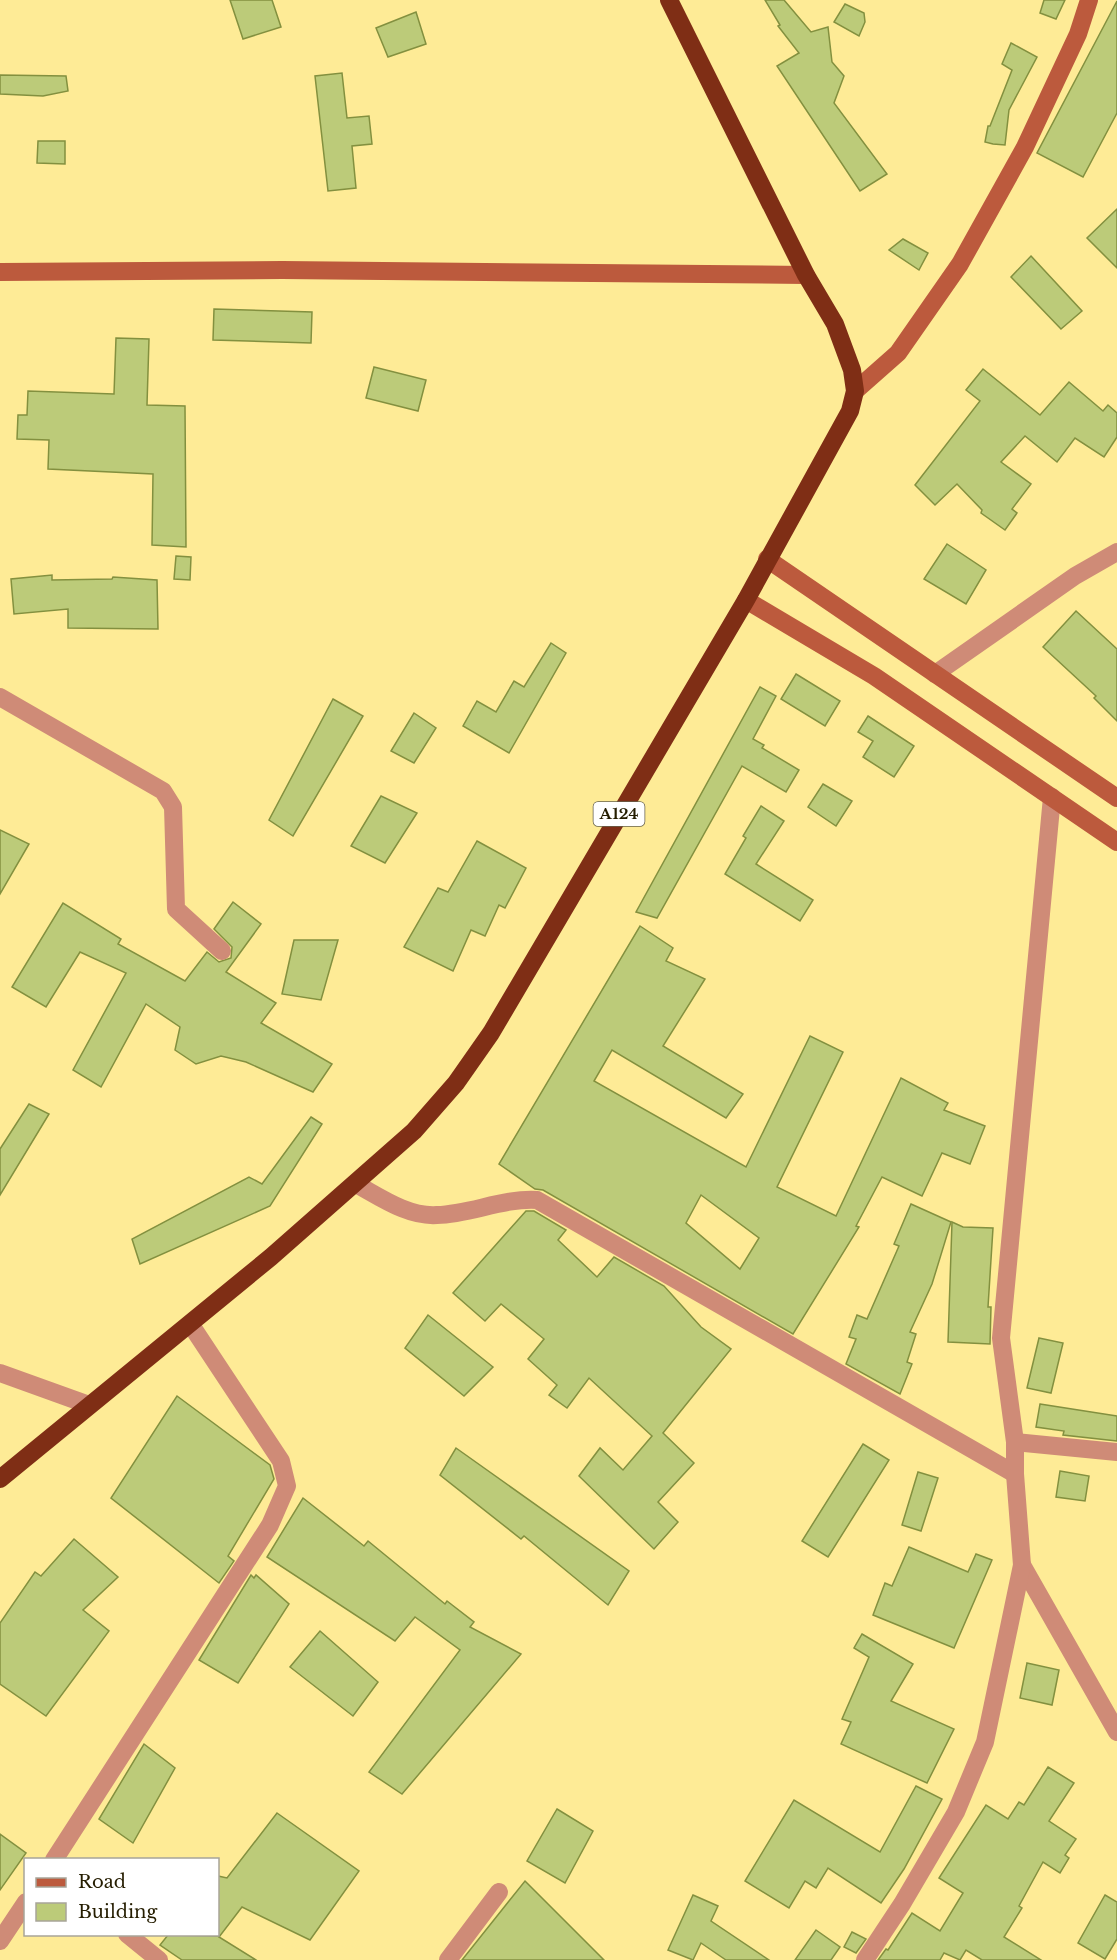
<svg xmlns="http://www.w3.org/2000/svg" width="1117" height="1960" viewBox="0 0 1117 1960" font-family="'Libre Baskerville',serif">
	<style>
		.building { fill: #bccb79; stroke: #83903f; stroke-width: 1.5; fill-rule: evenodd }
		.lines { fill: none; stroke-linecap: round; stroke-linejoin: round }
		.street { stroke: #cf8b77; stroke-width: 18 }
		.secondary { stroke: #bc5a3d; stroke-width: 18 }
		.highway { stroke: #7f2e15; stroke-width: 18 }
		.labels { text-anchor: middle; stroke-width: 4.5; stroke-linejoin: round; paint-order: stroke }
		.shield { fill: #fff; stroke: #66614c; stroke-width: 1.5 }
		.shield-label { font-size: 15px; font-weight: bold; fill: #251d00 }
	</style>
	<rect width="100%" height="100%" fill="#feeb96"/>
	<g class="building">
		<polygon points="230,0 272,0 281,27 243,39"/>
		<polygon points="765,0 784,0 811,32 828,27 832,62 844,76 834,103 887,174 860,191 777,66 799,53 778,26 780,25"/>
		<polygon points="1044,0 1065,0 1056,19 1040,13"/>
		<polygon points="1117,1 1117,113 1083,177 1037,153"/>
		<polygon points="845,4 864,13 865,22 859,36 834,22"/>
		<polygon points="416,12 426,44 388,57 376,28"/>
		<polygon points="1011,43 1037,57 1009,110 1005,145 993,144 985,142 988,126 990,126 1012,70 1002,64"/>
		<polygon points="342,73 347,118 369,116 372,144 352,146 356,188 328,191 315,76"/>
		<polygon points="0,75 66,76 68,91 43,96 0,94"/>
		<polygon points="38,141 65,141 65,164 37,163"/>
		<polygon points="1117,209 1117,268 1087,238"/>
		<polygon points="903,239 928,253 919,270 889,250"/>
		<polygon points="1031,256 1082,311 1061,329 1011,277"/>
		<polygon points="214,309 312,312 311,343 213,340"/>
		<polygon points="116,338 149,339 147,405 185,406 186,547 152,545 153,474 48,469 49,440 17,439 18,415 27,415 28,391 114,394"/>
		<polygon points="374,367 426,380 418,411 366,398"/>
		<polygon points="983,369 1040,415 1069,382 1103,411 1108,405 1117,413 1117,437 1104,457 1075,438 1057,462 1025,436 1001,462 1031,484 1012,509 1017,513 1005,530 981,513 982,510 957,484 935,505 915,485 980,401 966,390"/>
		<polygon points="947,544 986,570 966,604 924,579"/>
		<polygon points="176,556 191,557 190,580 174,579"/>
		<polygon points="52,575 52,580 112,579 113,577 157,580 158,629 68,628 68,609 14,614 11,579"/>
		<polygon points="1076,611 1117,649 1117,721 1094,698 1096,696 1043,647"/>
		<polygon points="551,643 566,653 509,753 463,726 477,701 496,712 514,681 524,687"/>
		<polygon points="796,674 840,701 825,726 781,699"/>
		<polygon points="760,687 776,696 753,739 764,745 762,748 799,770 786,792 742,766 657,918 636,912"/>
		<polygon points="333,699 363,716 293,836 269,820"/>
		<polygon points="414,713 436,728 414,763 391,751"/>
		<polygon points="868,716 914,746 894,777 863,757 873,741 858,732"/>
		<polygon points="823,784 852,801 836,826 808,807"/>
		<polygon points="381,796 417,813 385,863 351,846"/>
		<polygon points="761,806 784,821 756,864 813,900 800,921 725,874 746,838 743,836"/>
		<polygon points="0,830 29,844 0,894"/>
		<polygon points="477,841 526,868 505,908 499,905 485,936 471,930 453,971 404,947 438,888 448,892"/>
		<polygon points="233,902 261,924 226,972 276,1003 261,1023 332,1064 313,1092 246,1062 221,1056 196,1064 175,1050 180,1027 146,1004 101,1087 73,1070 126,973 80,952 46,1007 12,987 63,903 121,939 118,944 185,981 207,952 219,962 231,958 232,947 214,929"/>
		<path d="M640 926 673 948 666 961 705 979 663 1046 743 1094 726 1118 612 1050 594 1081 746 1167 810 1036 843 1052 777 1187 836 1216 901 1078 948 1103 944 1110 985 1126 970 1164 942 1153 922 1196 882 1177 856 1226 859 1227 793 1334 543 1190 535 1189 499 1164ZM701 1195 759 1238 740 1269 686 1223Z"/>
		<polygon points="294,940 338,940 321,1000 282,994"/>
		<polygon points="29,1104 49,1114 0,1195 0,1149"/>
		<polygon points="311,1117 322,1124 270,1206 140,1264 132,1239 249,1177 262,1184"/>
		<polygon points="911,1204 951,1222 932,1284 910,1332 916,1334 907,1362 912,1364 900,1394 846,1364 856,1339 849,1337 857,1315 867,1319 899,1246 894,1244"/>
		<polygon points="526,1211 534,1211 566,1230 558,1240 597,1277 614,1257 664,1286 701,1327 731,1349 663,1433 694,1463 658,1502 678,1522 654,1549 579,1476 600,1448 623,1470 652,1436 589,1378 567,1408 549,1395 557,1385 528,1359 544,1339 501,1304 485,1321 453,1293"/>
		<polygon points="952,1222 963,1227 993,1228 988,1307 991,1307 990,1344 948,1342"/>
		<polygon points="428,1315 493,1367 464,1396 405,1348"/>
		<polygon points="1039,1338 1063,1343 1051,1393 1027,1388"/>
		<polygon points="177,1396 270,1465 274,1479 228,1556 234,1561 219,1583 111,1498"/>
		<polygon points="1040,1404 1117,1416 1117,1441 1063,1435 1064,1431 1036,1427"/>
		<polygon points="863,1444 889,1460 828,1557 802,1541"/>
		<polygon points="456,1448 629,1571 608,1605 524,1536 521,1539 440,1475"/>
		<polygon points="1060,1471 1089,1476 1085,1501 1056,1497"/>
		<polygon points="918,1472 938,1478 921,1531 902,1525"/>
		<polygon points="303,1498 364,1546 368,1541 445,1604 447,1601 474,1622 470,1627 521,1654 402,1794 369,1772 460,1650 415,1617 395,1641 267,1557"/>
		<polygon points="74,1539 118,1577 83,1610 109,1631 46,1716 0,1684 0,1623 35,1572 41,1576"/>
		<polygon points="909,1547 968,1572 976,1554 992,1560 954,1648 873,1615 885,1583 892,1586"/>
		<polygon points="251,1575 254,1578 256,1575 289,1604 238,1683 199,1660"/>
		<polygon points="320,1631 378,1682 353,1716 290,1667"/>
		<polygon points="862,1634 913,1664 891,1701 954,1729 927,1783 841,1744 851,1722 842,1719 869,1657 854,1648"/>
		<polygon points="1027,1663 1059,1670 1052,1705 1020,1698"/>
		<polygon points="144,1744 175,1768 133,1843 99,1819"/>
		<polygon points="1048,1767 1074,1783 1049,1821 1076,1839 1065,1855 1069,1858 1060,1873 1043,1862 1019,1906 1022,1908 1004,1937 1041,1960 982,1960 966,1950 960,1960 944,1953 940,1960 878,1960 886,1949 888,1950 912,1913 940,1931 963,1893 939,1878 986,1805 1008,1819 1019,1802 1024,1805"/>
		<polygon points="916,1786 942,1799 904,1869 881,1903 828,1868 816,1888 805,1881 789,1908 745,1881 794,1800 880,1852"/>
		<polygon points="557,1809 593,1831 565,1883 527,1861"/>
		<polygon points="277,1813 359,1871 310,1940 242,1907 219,1937 256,1960 182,1960 160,1945 168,1935 218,1936 218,1876 227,1878"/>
		<polygon points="0,1834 26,1853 0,1890"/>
		<polygon points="525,1881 604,1960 462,1960"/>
		<polygon points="693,1895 718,1906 711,1921 769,1960 726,1960 701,1943 693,1960 668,1950"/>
		<polygon points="1105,1895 1117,1902 1117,1939 1105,1959 1078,1943"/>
		<polygon points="816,1930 840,1947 831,1960 795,1960"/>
		<polygon points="852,1932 866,1939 856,1953 844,1947"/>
	</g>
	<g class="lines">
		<g class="street">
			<polyline points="935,674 1075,576 1117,552"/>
			<polyline points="0,697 163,791 173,807 176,909 222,951"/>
			<path d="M356 1184C380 1197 408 1217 437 1215 471 1214 503 1198 537 1200L1015 1474"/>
			<polyline points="0,1373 89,1405"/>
			<polyline points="1015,1442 1117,1452"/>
			<polyline points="1022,1565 1117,1732"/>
			<polyline points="54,1860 270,1525 287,1486 281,1461 191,1325"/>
			<polyline points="127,1934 159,1960"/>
			<polyline points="0,1941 26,1902"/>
			<polyline points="448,1960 499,1892"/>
			<polyline points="865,1960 902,1904 956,1812 985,1742 1022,1565 1015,1474 1015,1442 1001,1338 1052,797"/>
		</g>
		<g class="secondary">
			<polyline points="0,272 282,270 806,275"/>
			<polyline points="855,391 898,353 960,264 1025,147 1078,34 1089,0"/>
			<polyline points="767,559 1117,798"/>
			<polyline points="746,600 874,676 1117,842"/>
		</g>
		<polyline class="highway" points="0,1479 271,1257 414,1131 456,1083 491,1033 746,600 850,411 855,391 852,370 835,324 806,275 669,0"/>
	</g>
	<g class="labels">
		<rect class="shield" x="593.5" y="802" width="51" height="24" rx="4.5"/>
		<g class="shield-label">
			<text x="619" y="819">A124</text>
		</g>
	</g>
	<rect x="24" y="1858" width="195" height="78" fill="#ffffff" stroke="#a8a599" stroke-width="1.5"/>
	<rect x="36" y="1878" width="30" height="9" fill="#bc5a3d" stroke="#a8a599" stroke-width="1.5"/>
	<text x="78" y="1888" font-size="18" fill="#251d00">Road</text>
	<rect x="36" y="1903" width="30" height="18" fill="#bccb79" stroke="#a8a599" stroke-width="1.5"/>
	<text x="78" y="1918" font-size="18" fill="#251d00">Building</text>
</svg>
